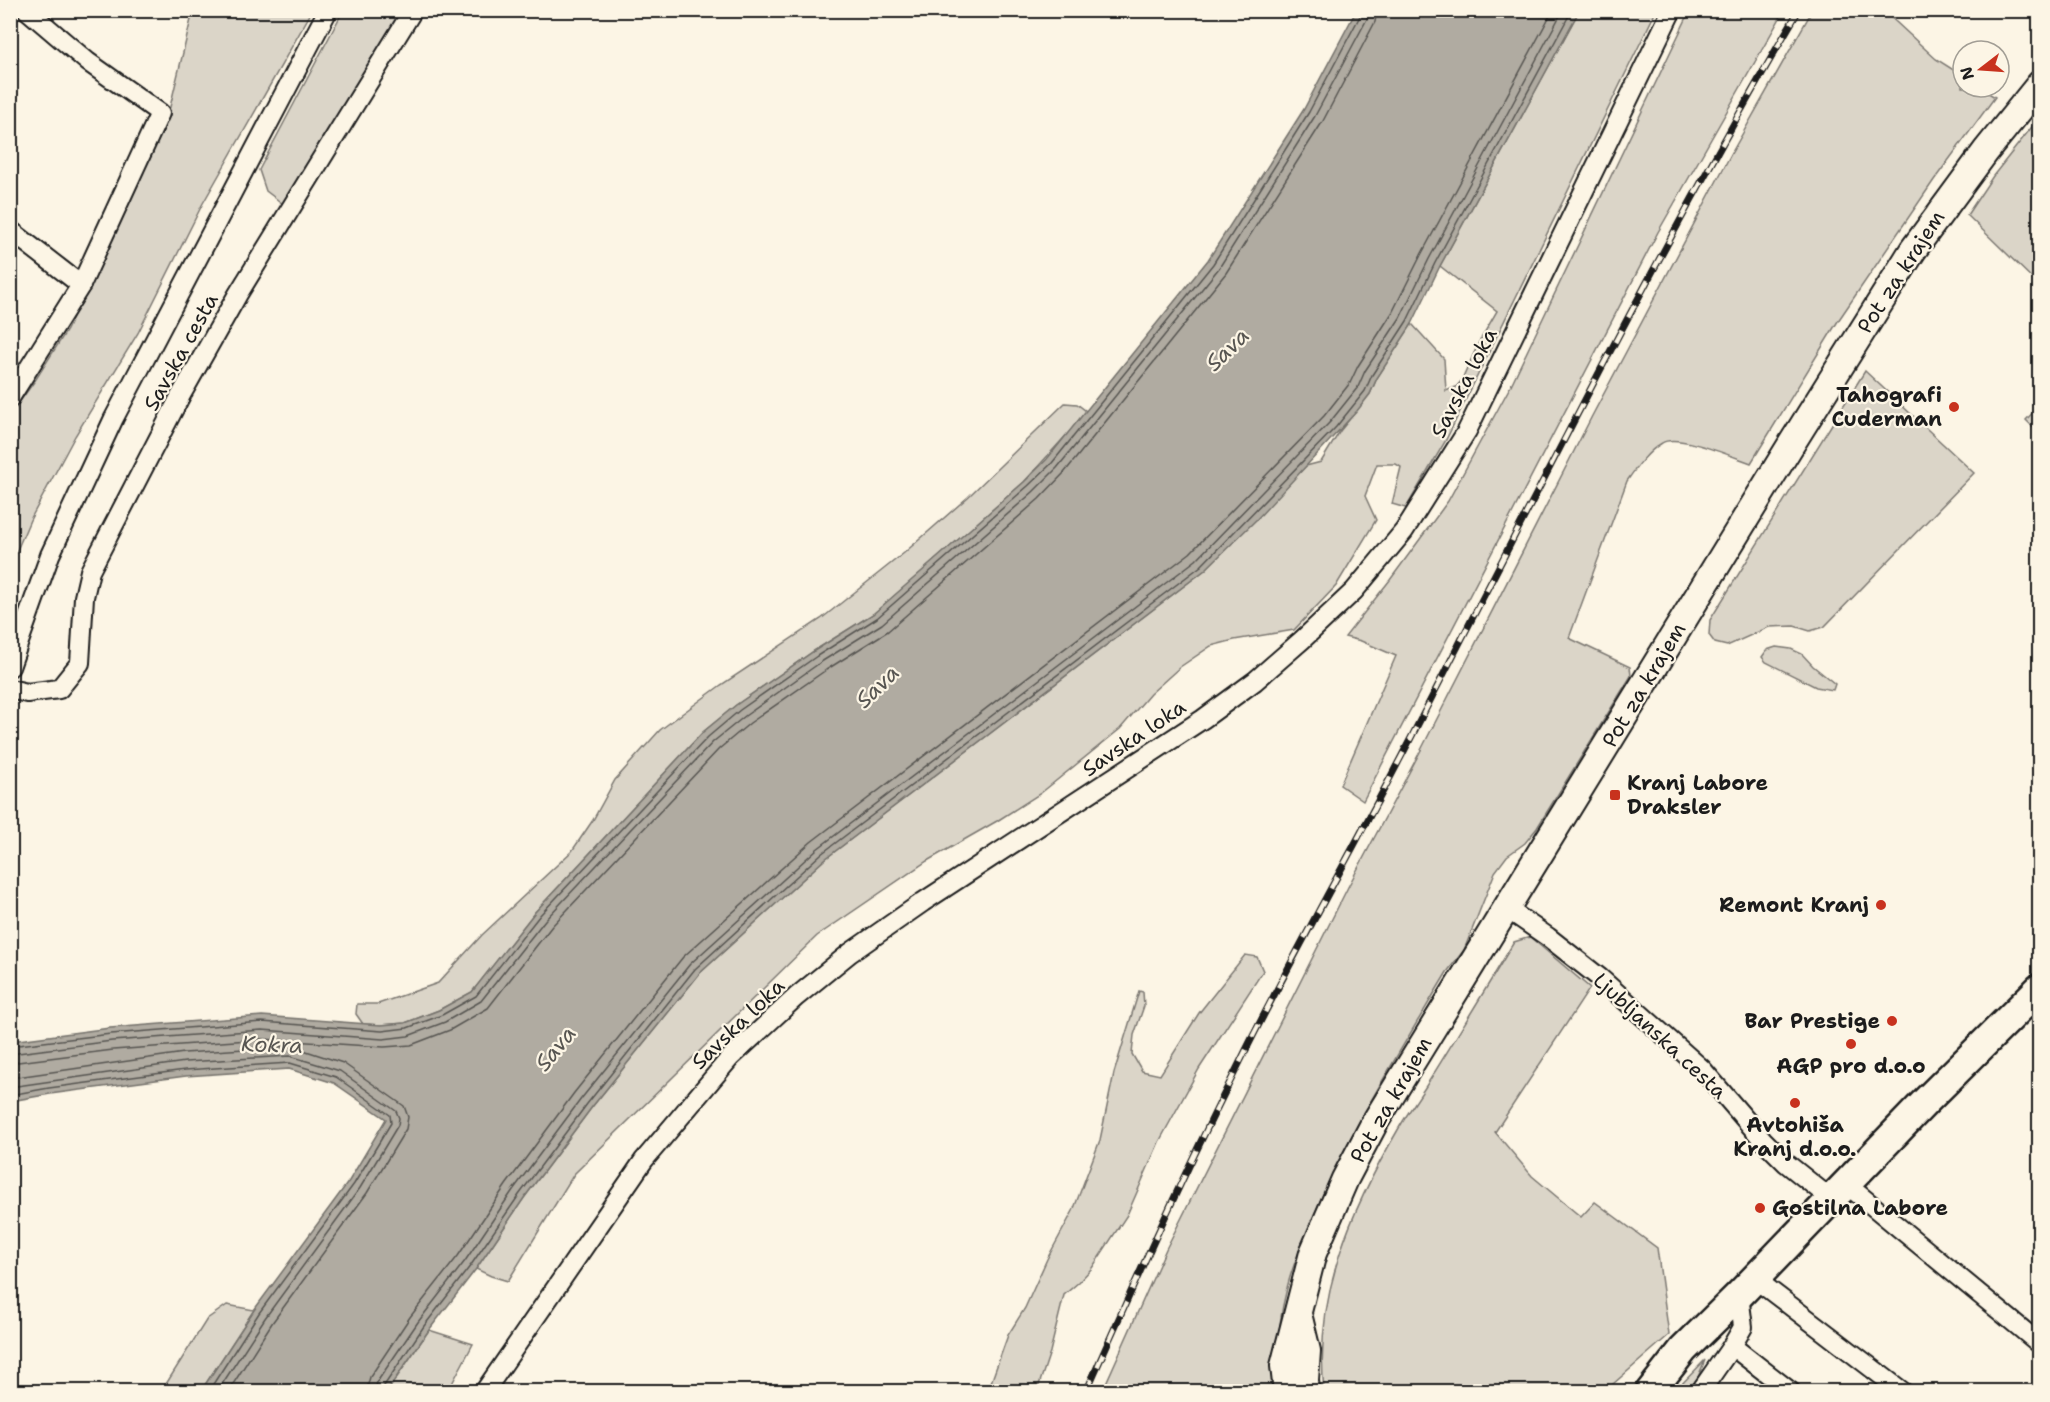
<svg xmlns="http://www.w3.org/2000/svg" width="2050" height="1402" viewBox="0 0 2050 1402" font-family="'Shantell Sans',sans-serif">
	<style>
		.green { fill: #dbd5c8; stroke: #7c7872; stroke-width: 1.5 }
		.water { fill: #b0aba1; stroke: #75726c; stroke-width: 1.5 }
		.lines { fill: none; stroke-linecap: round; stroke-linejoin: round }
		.shore { stroke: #575551; stroke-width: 1.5 }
		.street-casing { stroke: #1c1c1c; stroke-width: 22 }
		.secondary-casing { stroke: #1c1c1c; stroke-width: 30 }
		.primary-casing { stroke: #1c1c1c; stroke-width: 33 }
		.street { stroke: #fcf5e5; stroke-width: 18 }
		.secondary { stroke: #fcf5e5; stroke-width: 26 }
		.primary { stroke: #fcf5e5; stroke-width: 28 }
		.rail-casing { stroke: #1c1c1c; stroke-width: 7 }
		.rail { stroke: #fcf5e5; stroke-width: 4.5; stroke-dasharray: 14; stroke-linecap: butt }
		.poi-dot { fill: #c8321e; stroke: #fcf5e5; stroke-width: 2 }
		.labels { text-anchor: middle; stroke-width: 4.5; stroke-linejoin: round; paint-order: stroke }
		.street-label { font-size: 21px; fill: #1c1c1c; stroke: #fcf5e5 }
		.poi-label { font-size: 21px; font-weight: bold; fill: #1c1c1c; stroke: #fcf5e5; text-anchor: end }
		.water-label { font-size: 22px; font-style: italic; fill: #575551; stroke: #fcf5e5 }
	</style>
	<rect width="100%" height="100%" fill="#fcf5e5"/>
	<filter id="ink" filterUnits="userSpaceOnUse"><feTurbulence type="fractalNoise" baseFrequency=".0167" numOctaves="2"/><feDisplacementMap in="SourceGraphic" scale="12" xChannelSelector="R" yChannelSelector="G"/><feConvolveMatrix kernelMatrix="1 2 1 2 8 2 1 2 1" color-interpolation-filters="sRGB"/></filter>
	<g filter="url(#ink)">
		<g class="green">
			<polygon points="193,11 312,11 202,205 138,333 75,436 30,520 11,564 11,414 36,379 67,330 170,107"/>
			<polygon points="343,11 406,11 287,207 266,191 259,170"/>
			<polygon points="1579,11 1656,11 1446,440 1406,508 1392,504 1401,467 1396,464 1377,464 1365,496 1376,520 1336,586 1294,630 1234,640 1211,646 1180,667 1150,694 1120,729 1041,793 997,821 927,861 817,936 574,1174 508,1281 491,1276 476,1269 524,1198 592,1107 700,973 825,859 1205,570 1306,466 1321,462 1340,431 1370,394 1377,378 1412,324 1444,359 1446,391 1456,387 1462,380 1479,342 1497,311 1440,266"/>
			<polygon points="1690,11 1784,11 1658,232 1363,801 1340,785 1396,656 1361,641 1345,637 1390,580 1448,501 1510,387"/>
			<path d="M1812 11H1884L1936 59 1963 76V87H1979L1995 97 1934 180 1838 321 1751 463C1733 457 1677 433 1662 443 1648 451 1636 468 1627 481L1569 638 1630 667 1631 676 1537 828 1525 843 1507 856 1495 872 1464 950 1447 972C1400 1051 1350 1130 1314 1215 1304 1239 1293 1263 1287 1288 1278 1322 1276 1356 1279 1391L1102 1392 1166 1249 1348 887 1421 750 1592 416 1731 154Z"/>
			<polygon points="2039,118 2039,285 1967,215 1993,176"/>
			<polygon points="1865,371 1974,473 1824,627 1810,631 1794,626 1769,627 1727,646 1715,643 1709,635 1710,620"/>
			<polygon points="1065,403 1077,404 1086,411 1071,430 1024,482 892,598 873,614 814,651 736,705 703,732 535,912 472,992 439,1010 405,1023 381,1025 363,1024 356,1014 357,1004 378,1004 438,983 482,935 572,851 593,820 615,780 660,730 721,685 821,619 904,553 968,497"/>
			<polygon points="2039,406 2039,433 2026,420"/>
			<polygon points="1776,647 1791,649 1802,654 1813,666 1835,684 1833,690 1816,687 1766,662 1762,657 1767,650"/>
			<path d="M1530 937 1590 988 1495 1132 1532 1176 1581 1217 1595 1202 1657 1248 1669 1335 1605 1391H1324C1314 1294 1351 1210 1399 1128 1407 1114 1417 1100 1426 1086 1456 1038 1485 990 1514 942Z"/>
			<polygon points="1245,955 1257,957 1263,971 1199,1069 1159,1142 1127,1215 1092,1268 1079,1282 1064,1295 1050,1352 1037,1391 988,1391 1008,1335 1025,1308 1047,1259 1073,1211 1100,1140 1114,1073 1139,991 1143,992 1144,1006 1134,1035 1132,1054 1142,1071 1160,1075 1199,1013"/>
			<polygon points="227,1305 254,1310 201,1391 161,1392 207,1319"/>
			<polygon points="429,1330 473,1344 448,1391 387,1392"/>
			<polygon points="1705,1360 1698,1377 1688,1391 1675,1391"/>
		</g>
		<polygon class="water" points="1356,11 1579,11 1440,266 1412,324 1377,378 1370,394 1357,411 1257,519 1205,570 825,859 700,973 592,1107 524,1198 476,1269 429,1330 387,1391 201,1391 254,1310 349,1181 386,1119 334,1083 289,1069 186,1076 50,1094 11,1101 11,1041 110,1028 262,1016 381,1025 405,1023 439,1010 472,992 535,912 703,732 736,705 814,651 873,614 1024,482 1047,459 1208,260 1304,109"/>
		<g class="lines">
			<g class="shore">
				<polyline points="10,1046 111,1034 262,1022 382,1031 407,1028 442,1015 476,996 540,915 708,737 740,710 817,656 877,618 1028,486 1052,463 1213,264 1309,112 1360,16 1361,10"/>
				<polyline points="10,1054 112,1041 262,1030 383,1039 408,1036 445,1022 481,1001 545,920 713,742 745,716 821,662 882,624 1033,492 1057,468 1219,268 1315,116 1367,19 1368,10"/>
				<polyline points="10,1063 113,1050 262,1039 384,1047 411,1045 450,1030 488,1008 552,926 719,749 750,723 826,670 888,631 1039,499 1064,473 1226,273 1323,121 1375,22 1377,10"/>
				<polyline points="10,1078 184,1053 291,1046 343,1063 404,1106 408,1117 406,1129 367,1193 272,1323 228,1392"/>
				<polyline points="10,1087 185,1062 290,1056 340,1071 396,1111 399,1118 398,1125 360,1188 265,1318 217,1392"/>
				<polyline points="10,1095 49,1088 185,1070 290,1063 336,1077 390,1115 391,1123 354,1184 259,1313 208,1392"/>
				<polyline points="366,1392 370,1377 410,1317 458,1256 506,1185 574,1093 683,957 811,842 1190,553 1324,416 1350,383 1358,366 1392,313 1421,255 1553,10"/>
				<polyline points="375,1392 377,1382 418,1322 465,1261 513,1190 581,1099 690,964 817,849 1196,560 1330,422 1358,387 1365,371 1400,318 1429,259 1563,10"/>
				<polyline points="383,1392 384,1386 424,1326 471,1265 519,1195 587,1104 695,969 821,854 1201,566 1336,427 1365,391 1372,375 1407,321 1435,263 1572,10"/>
			</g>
			<g class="street-casing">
				<g id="street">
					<polyline points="27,10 88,62 160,113 81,285"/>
					<polyline points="10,230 81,285 10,398"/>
					<polyline points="10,667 50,555 114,418 328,10"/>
					<polyline points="10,689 27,693 59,689 80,663 84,597 90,571 181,395 238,294 413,10"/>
					<polyline points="1506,908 1548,937 1600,978 1702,1069 1763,1140 1786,1163 1831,1199"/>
					<polyline points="1846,1184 2040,1344"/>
					<polyline points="1754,1278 1903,1392"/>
					<polyline points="1732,1346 1791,1392"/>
					<polyline points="484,1392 644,1160 730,1058 796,997 850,953 923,902 1203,719 1255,681 1302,640 1354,591 1404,531 1467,431 1672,10"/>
					<polyline points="1700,1392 1732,1346 1743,1327 1739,1295"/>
				</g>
			</g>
			<g class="secondary-casing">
				<g id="secondary">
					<polyline points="1299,1318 1307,1351 1305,1380 1306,1392"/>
					<polyline points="1287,1392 1284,1366 1313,1253 1345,1179 1375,1122 1792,443 1913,250 1986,151 2040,84"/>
				</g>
			</g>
			<g class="primary-casing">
				<polyline id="primary" points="1650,1392 1683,1350 1739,1295 1926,1101 2040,988"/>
			</g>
			<use href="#street" class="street"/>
			<use href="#secondary" class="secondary"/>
			<use href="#primary" class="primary"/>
			<g class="rail-casing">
				<path id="rail" d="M1086 1392C1135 1282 1184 1173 1238 1066 1293 954 1356 845 1413 734 1538 491 1660 246 1799 10"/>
			</g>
			<use href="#rail" class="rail"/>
		</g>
	</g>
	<g class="poi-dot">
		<circle cx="1954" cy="407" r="6"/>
		<rect x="1609" y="789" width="12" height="12" rx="3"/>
		<circle cx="1881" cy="905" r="6"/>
		<circle cx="1892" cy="1021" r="6"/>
		<circle cx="1851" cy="1044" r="6"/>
		<circle cx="1795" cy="1103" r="6"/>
		<circle cx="1760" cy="1208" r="6"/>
	</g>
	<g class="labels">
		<g class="street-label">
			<text transform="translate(1901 272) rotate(-57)" y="7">Pot za krajem</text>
			<text transform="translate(181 352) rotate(-61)" y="7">Savska cesta</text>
			<text transform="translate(1464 383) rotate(-63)" y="7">Savska loka</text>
			<text transform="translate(1644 685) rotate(-59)" y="7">Pot za krajem</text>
			<text transform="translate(1134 738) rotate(-34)" y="7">Savska loka</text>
			<text transform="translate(738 1024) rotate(-44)" y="7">Savska loka</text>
			<text transform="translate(1660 1036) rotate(43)" y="7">Ljubljanska cesta</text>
			<text transform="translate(1391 1100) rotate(-60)" y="7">Pot za krajem</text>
		</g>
		<g class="poi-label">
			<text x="1942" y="402">Tahografi<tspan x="1942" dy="24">Cuderman</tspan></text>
			<text x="1627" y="790" text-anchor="start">Kranj Labore<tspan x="1627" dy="24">Draksler</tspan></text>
			<text x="1869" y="912">Remont Kranj</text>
			<text x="1880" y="1028">Bar Prestige</text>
			<text x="1851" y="1073" text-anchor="middle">AGP pro d.o.o</text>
			<text x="1795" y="1132" text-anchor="middle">Avtohiša<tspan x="1795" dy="24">Kranj d.o.o.</tspan></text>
			<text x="1772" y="1215" text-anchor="start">Gostilna Labore</text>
		</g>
		<g class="water-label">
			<text transform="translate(1227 349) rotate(-44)" y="8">Sava</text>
			<text transform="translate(877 686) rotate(-44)" y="8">Sava</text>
			<text transform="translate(272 1044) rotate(2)" y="8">Kokra</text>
			<text transform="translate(555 1048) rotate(-51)" y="8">Sava</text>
		</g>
	</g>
	<rect width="2050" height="1402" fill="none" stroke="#fcf5e5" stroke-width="36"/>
	<rect x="18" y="18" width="2014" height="1366" fill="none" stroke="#1c1c1c" stroke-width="2" filter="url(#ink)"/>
	<g transform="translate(1981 69) rotate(253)"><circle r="28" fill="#fcf5e5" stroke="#a29e95" stroke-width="1.5"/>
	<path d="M0-4.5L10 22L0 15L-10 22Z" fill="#c8321e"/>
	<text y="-9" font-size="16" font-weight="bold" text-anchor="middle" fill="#1c1c1c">N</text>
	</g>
</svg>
